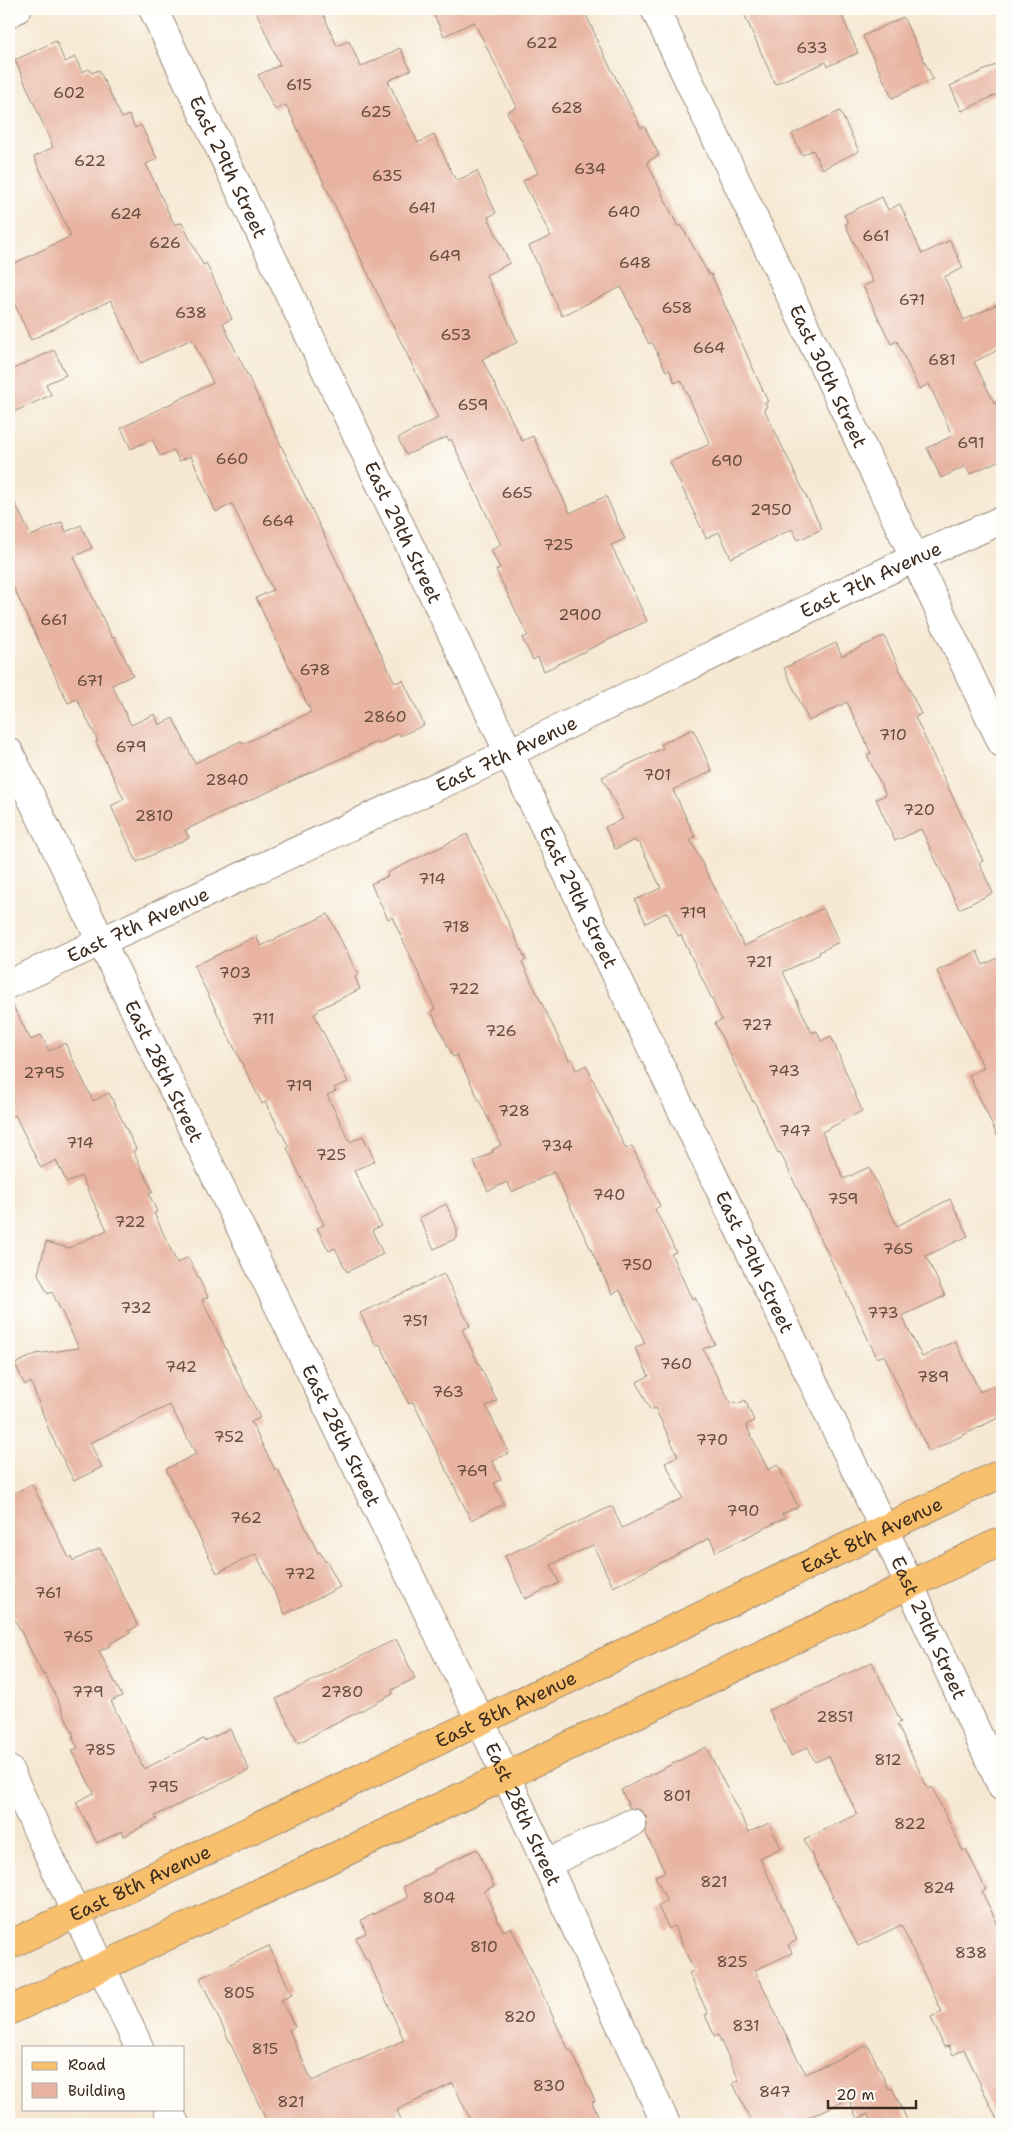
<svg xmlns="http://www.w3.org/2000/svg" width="1011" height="2133" viewBox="0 0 1011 2133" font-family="'Shantell Sans',sans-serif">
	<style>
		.building { fill: #e8b3a0 }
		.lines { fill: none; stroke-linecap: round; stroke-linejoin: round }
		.minor-casing { stroke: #988978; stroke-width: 30 }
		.major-casing { stroke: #988978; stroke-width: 30 }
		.minor { stroke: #fff; stroke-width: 28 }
		.major { stroke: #f8bf6c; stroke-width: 28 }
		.labels { text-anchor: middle; stroke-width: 5; stroke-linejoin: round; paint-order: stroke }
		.number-label { font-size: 16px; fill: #664c3e }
		.street-label { font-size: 19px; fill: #3b2a1e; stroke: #fdfcf7 }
	</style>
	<rect width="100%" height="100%" fill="#fdfcf7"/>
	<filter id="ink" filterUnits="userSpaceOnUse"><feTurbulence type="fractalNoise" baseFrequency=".02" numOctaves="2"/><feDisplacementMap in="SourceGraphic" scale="10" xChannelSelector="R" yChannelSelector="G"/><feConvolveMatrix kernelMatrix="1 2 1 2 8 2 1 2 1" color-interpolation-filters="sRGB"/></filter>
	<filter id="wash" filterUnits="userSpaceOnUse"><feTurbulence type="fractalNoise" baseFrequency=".0096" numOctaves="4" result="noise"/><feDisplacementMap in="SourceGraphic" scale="20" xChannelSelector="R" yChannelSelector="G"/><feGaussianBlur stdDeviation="1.12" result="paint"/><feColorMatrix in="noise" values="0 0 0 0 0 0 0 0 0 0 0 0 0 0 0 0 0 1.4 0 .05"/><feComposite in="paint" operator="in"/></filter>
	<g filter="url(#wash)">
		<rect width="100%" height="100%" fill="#f6e8d3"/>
		<g id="blocks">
			<g class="building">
				<polygon points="255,9 321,9 337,46 349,41 361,67 400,48 411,70 388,81 418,143 434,135 456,181 477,171 496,213 488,217 510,263 486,275 518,342 482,359 522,441 533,436 570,513 606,496 625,539 611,545 647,621 544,671 538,657 533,660 522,638 528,636 496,570 500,568 491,550 501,545 451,439 449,441 447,437 406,455 398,438 438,418 286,105 275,110 258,75 280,65"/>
				<polygon points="431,9 583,9 596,36 595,37 641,128 644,126 659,155 647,162 678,227 681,225 709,275 711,274 768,402 765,403 767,407 764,409 822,529 798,540 792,529 731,558 719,532 706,538 670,462 710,444 681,380 675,383 669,369 666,371 652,342 649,344 621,287 562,316 529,246 551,236 523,181 538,173 507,112 517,107 474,22 444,36"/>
				<polygon points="742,9 839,9 858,53 828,66 826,62 775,84"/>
				<polygon points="903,17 933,79 892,98 863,36"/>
				<polygon points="56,41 65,62 75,57 82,72 89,69 92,73 99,70 122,118 129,115 135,128 141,125 157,159 146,164 174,224 182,223 203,265 206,263 232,319 223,323 231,341 395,683 403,680 424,725 400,736 399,733 378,744 377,742 185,830 189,838 137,862 111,806 124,799 96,742 98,741 77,699 68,703 9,578 9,491 31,536 62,522 66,532 81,525 92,548 74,557 112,638 114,637 133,675 112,685 131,725 155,714 159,725 173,718 195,763 241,741 243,744 311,712 256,598 273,590 232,504 216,512 191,456 179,461 174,450 160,456 152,439 131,449 121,428 213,383 192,339 141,363 111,300 31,340 9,292 9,266 71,236 34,157 53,147 15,60"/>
				<polygon points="1002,62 1002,92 962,111 950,86"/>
				<polygon points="840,111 859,151 822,169 813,150 802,155 792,134"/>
				<polygon points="882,197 888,210 900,204 922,254 950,240 963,268 944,277 964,320 1002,302 1002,348 974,362 995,404 1002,400 1002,459 970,474 966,466 941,478 927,448 952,436 948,426 929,384 919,389 897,341 891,344 863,286 873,282 845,224 848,223 844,215"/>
				<polygon points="54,350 66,375 46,384 51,395 9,414 9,371"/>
				<polygon points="884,636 921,714 915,717 983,861 979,863 993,893 959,909 921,829 895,841 876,799 886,795 867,755 871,753 847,702 809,721 784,668 836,643 842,656"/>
				<polygon points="693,729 712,771 673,790 695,837 690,839 744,946 823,908 839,942 819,952 820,954 783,972 812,1033 817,1031 821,1041 831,1036 862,1111 822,1132 844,1179 869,1167 897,1226 950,1199 968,1236 926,1256 945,1296 902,1316 922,1357 955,1341 980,1392 1002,1382 1002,1416 929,1452 884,1355 877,1358 780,1152 778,1153 754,1101 753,1102 715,1023 722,1020 681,935 678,936 667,912 646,923 635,900 661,888 639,842 636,843 635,840 615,849 605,827 623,819 602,777 663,748 661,744"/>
				<polygon points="467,834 526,960 522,962 569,1060 571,1058 576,1070 586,1065 626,1149 632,1146 660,1206 655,1209 676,1252 671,1254 692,1299 695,1297 715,1344 703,1349 731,1404 735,1402 737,1404 745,1400 754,1421 746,1425 768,1470 778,1465 798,1507 782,1514 785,1518 716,1552 710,1538 613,1587 593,1545 551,1565 559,1583 525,1599 505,1556 610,1507 613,1508 622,1528 683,1498 665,1462 678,1456 655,1408 650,1410 637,1382 649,1376 635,1348 645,1343 620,1290 612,1294 554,1172 512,1192 507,1182 488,1191 474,1162 493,1152 492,1150 501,1145 457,1055 453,1057 431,1011 435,1009 392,917 388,919 371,884 388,876 387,873"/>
				<polygon points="328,914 358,975 355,977 360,989 317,1010 318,1012 314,1014 348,1082 334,1088 336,1091 327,1095 350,1142 363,1136 375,1161 354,1171 381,1226 372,1230 383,1254 347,1272 335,1248 329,1251 317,1228 324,1225 287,1148 289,1147 265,1102 262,1104 194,966 256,936 261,946"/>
				<polygon points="977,951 983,965 1002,956 1002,1146 969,1075 984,1068 937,971"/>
				<polygon points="9,999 31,1040 41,1035 49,1051 65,1043 93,1101 109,1093 136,1149 133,1151 153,1192 149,1194 157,1212 154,1213 177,1263 188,1257 208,1297 202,1300 260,1418 251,1422 275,1470 277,1468 318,1553 320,1552 325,1562 327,1561 340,1587 285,1614 256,1554 217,1573 166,1469 196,1454 170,1405 90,1443 102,1467 74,1481 50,1433 31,1382 25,1385 15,1364 36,1354 79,1348 52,1292 48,1294 38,1274 46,1242 69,1248 107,1230 81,1176 67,1183 56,1160 41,1168 15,1115 9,1118"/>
				<polygon points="446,1204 457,1228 457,1238 434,1249 419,1218"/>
				<polygon points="444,1274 470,1326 462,1330 497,1401 486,1406 509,1453 492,1461 501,1479 494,1483 504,1504 471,1520 413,1402 409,1404 380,1344 376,1346 360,1313"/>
				<polygon points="32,1484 69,1558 71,1556 73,1561 100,1548 138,1626 128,1631 130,1633 109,1644 110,1646 99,1651 122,1696 111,1701 144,1769 203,1739 205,1741 230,1729 249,1770 155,1816 157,1819 124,1836 122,1831 97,1843 76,1802 94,1793 72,1750 78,1748 72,1736 74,1735 45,1674 43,1675 9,1608 9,1496"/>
				<polygon points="396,1639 415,1678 392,1690 393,1694 298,1743 276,1699"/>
				<polygon points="872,1662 901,1722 897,1724 928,1789 932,1787 963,1851 966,1849 986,1890 982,1892 1002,1933 1002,2124 999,2124 964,2049 953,2055 949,2046 944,2047 931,2017 942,2012 901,1925 858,1946 804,1840 857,1814 829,1756 815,1762 808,1747 791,1756 769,1710"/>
				<polygon points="706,1747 749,1832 769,1823 781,1848 760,1858 797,1940 788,1945 792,1953 755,1970 795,2054 806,2074 868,2045 889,2089 892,2088 909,2124 873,2124 868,2114 857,2119 849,2099 794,2124 752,2124 733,2083 739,2080 718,2035 715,2037 705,2015 708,2014 689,1973 694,1971 674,1926 669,1929 658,1906 667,1902 655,1876 665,1872 645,1832 647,1825 646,1817 640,1810 630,1808 621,1790"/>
				<polygon points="477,1849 494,1886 484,1891 503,1931 511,1927 569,2051 571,2050 595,2101 592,2102 602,2124 472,2124 453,2083 397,2110 403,2124 268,2124 200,1978 269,1946 292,1995 281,2000 295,2027 289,2030 312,2081 404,2040 368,1960 366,1960 356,1938 366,1933 361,1920 408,1898 403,1887 434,1872 433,1870"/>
			</g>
		</g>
	</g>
	<g filter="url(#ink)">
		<use href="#blocks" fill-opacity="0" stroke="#988978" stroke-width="1"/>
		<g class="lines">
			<g class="minor-casing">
				<g id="minor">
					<path id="s1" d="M153 9 509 753 884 1529 1002 1787"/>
					<path id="s2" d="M655 9 1002 743"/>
					<polyline points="9,13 17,9"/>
					<path id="s3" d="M9 752 481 1722 666 2124"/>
					<path id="s4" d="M9 984 509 753 914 558 1002 520"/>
					<polyline points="9,1770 139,2047"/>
					<polyline points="546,1864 632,1823"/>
					<polyline points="168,2109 175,2124"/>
				</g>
			</g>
			<g class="major-casing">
				<g id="major">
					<path id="s5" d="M9 1945 1002 1473"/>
					<polyline points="9,2011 1002,1541"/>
				</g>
			</g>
			<use href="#minor" class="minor"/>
			<use href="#major" class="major"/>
		</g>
	</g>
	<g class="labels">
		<g class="number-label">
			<text x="542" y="48">622</text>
			<text x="812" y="53">633</text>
			<text x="299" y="90">615</text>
			<text x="69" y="98">602</text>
			<text x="567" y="113">628</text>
			<text x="376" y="117">625</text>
			<text x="90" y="166">622</text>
			<text x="590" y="174">634</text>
			<text x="387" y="181">635</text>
			<text x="422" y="213">641</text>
			<text x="624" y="217">640</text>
			<text x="126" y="219">624</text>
			<text x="876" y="241">661</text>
			<text x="165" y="248">626</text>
			<text x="445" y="261">649</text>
			<text x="635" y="268">648</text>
			<text x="912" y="305">671</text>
			<text x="677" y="313">658</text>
			<text x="191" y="318">638</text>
			<text x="456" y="340">653</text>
			<text x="709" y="353">664</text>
			<text x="942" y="365">681</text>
			<text x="473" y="410">659</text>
			<text x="971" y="448">691</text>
			<text x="232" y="464">660</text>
			<text x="727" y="466">690</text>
			<text x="517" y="498">665</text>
			<text x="771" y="515">2950</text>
			<text x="278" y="526">664</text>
			<text x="558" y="550">725</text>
			<text x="580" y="620">2900</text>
			<text x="54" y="625">661</text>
			<text x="315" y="675">678</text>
			<text x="90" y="686">671</text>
			<text x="385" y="722">2860</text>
			<text x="893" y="740">710</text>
			<text x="131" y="752">679</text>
			<text x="657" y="780">701</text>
			<text x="227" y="785">2840</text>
			<text x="919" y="815">720</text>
			<text x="154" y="821">2810</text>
			<text x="432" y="884">714</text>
			<text x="693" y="918">719</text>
			<text x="456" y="932">718</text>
			<text x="759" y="967">721</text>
			<text x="235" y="978">703</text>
			<text x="464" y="994">722</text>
			<text x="263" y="1024">711</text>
			<text x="757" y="1030">727</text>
			<text x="501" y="1036">726</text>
			<text x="784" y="1076">743</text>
			<text x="44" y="1078">2795</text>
			<text x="299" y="1091">719</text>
			<text x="514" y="1116">728</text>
			<text x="795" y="1136">747</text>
			<text x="80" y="1148">714</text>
			<text x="557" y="1151">734</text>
			<text x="331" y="1160">725</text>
			<text x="609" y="1200">740</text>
			<text x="843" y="1204">759</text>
			<text x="130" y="1227">722</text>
			<text x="898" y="1254">765</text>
			<text x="637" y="1270">750</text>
			<text x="136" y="1313">732</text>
			<text x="883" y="1318">773</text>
			<text x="415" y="1326">751</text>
			<text x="676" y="1369">760</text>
			<text x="181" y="1372">742</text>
			<text x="933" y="1382">789</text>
			<text x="448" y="1397">763</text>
			<text x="229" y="1442">752</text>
			<text x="712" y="1445">770</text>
			<text x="472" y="1476">769</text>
			<text x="743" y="1516">790</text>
			<text x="246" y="1523">762</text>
			<text x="300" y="1579">772</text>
			<text x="48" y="1598">761</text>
			<text x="78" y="1642">765</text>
			<text x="88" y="1697">779</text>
			<text x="342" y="1697">2780</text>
			<text x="835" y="1722">2851</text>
			<text x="100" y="1755">785</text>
			<text x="888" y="1765">812</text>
			<text x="163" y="1792">795</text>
			<text x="677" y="1801">801</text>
			<text x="910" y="1829">822</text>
			<text x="714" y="1887">821</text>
			<text x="939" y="1893">824</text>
			<text x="439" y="1903">804</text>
			<text x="484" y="1952">810</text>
			<text x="971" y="1958">838</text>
			<text x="732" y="1967">825</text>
			<text x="239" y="1998">805</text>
			<text x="520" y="2022">820</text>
			<text x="746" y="2031">831</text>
			<text x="265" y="2054">815</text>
			<text x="549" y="2091">830</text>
			<text x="775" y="2097">847</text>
			<text x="291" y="2107">821</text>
		</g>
		<g class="street-label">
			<text dy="7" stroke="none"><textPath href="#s1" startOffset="175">East 29th Street</textPath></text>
			<text dy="7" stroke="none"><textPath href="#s2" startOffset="406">East 30th Street</textPath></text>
			<text dy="7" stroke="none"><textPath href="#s1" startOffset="580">East 29th Street</textPath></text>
			<text dy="7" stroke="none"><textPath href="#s4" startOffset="952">East 7th Avenue</textPath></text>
			<text dy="7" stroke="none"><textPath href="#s4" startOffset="548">East 7th Avenue</textPath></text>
			<text dy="7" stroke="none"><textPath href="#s1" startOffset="985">East 29th Street</textPath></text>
			<text dy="7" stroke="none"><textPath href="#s4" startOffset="142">East 7th Avenue</textPath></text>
			<text dy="7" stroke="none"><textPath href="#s3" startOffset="355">East 28th Street</textPath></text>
			<text dy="7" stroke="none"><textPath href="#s1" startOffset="1390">East 29th Street</textPath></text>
			<text dy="7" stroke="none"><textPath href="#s3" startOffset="760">East 28th Street</textPath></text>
			<text dy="7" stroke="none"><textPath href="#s5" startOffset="955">East 8th Avenue</textPath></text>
			<text dy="7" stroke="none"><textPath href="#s1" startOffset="1795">East 29th Street</textPath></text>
			<text dy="7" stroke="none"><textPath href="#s5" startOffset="550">East 8th Avenue</textPath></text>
			<text dy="7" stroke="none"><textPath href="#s3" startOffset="1180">East 28th Street</textPath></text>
			<text dy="7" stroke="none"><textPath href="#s5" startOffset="145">East 8th Avenue</textPath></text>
		</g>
	</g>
	<rect width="1011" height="2133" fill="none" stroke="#fdfcf7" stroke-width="30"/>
	<rect x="22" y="2046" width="162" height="65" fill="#fdfcf7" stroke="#afa8a0"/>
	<rect x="32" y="2062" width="25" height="8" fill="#f8bf6c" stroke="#afa8a0"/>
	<text x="68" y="2070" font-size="15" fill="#3b2a1e">Road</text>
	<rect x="32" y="2083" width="25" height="15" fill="#e8b3a0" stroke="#afa8a0"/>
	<text x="68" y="2096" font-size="15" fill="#3b2a1e">Building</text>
	<path d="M828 2100v8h88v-8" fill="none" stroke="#3b2a1e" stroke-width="2.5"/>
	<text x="836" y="2100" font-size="15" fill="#3b2a1e" stroke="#fdfcf7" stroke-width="4" paint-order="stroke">20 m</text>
</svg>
